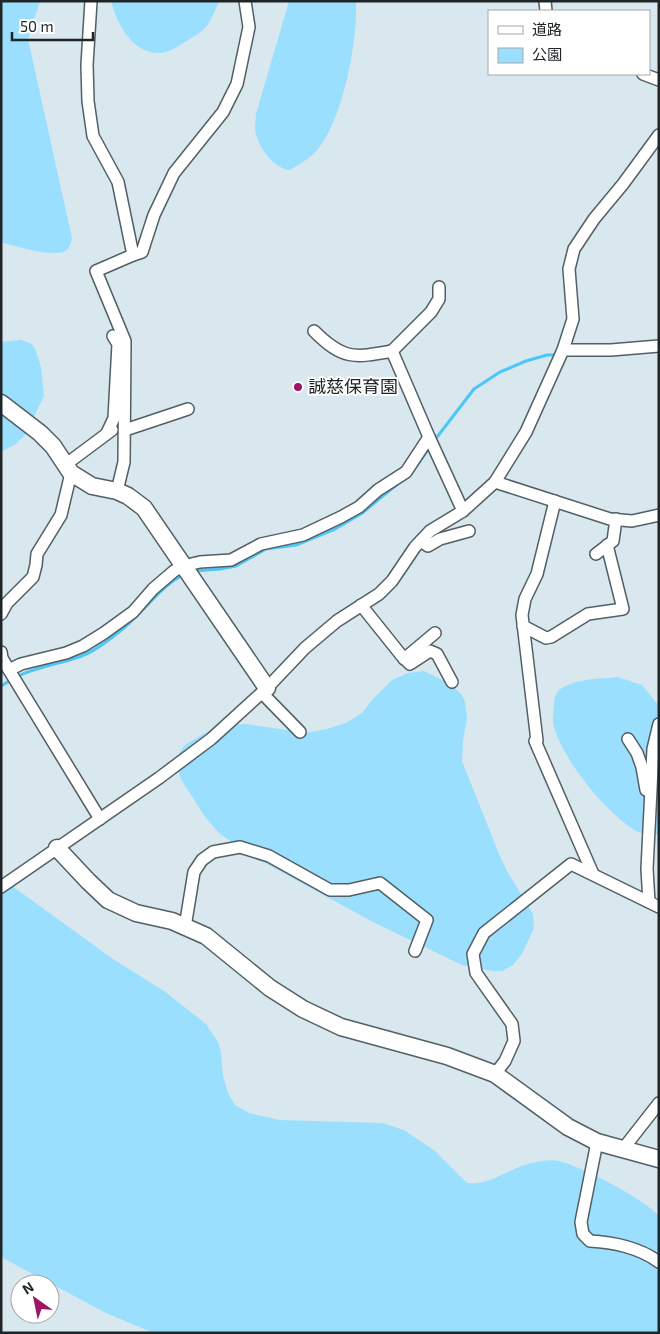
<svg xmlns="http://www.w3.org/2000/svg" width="660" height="1334" viewBox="0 0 660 1334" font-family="'Exo 2','Noto Sans JP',sans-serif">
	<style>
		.green { fill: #9bdfff }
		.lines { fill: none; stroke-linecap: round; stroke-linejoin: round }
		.stream { stroke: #4cc7f8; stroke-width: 3 }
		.street-casing { stroke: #525f64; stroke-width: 14 }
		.secondary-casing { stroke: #525f64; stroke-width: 19 }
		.street { stroke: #fff; stroke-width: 11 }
		.secondary { stroke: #fff; stroke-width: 16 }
		.poi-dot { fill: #9c1566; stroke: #fff; stroke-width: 2 }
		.labels { text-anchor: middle; stroke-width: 4; stroke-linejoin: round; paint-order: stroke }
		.poi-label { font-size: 18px; fill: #202628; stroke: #fff; text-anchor: start }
	</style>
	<rect width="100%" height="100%" fill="#d9e7ee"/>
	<g class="green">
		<path d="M1 1H40L28 39 72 238C71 243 70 248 65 251 52 258 16 246 1 242Z"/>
		<path d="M111 1H219C216 8 213 16 209 23 204 31 193 37 185 42 179 46 169 52 161 53 133 55 117 24 111 1Z"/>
		<path d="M289 1H356C358 40 343 119 318 149 311 158 299 164 290 170 273 168 260 149 256 134 254 128 256 120 256 114Z"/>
		<polygon points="21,340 32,344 36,351 41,367 44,396 25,435 16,444 1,452 1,342"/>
		<polygon points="424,671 442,680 454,688 462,695 465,702 467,718 463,741 462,761 499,854 507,871 533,914 534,928 522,954 513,965 502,971 492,971 462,965 373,922 263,862 220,834 205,817 181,779 175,763 177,756 185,745 203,734 227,725 246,724 306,733 327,729 346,723 362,713 373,699 392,680 408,673"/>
		<path d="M618 677 642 685 659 706V834C649 835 642 835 633 829 604 810 564 761 554 727 552 721 553 714 554 708 554 701 554 695 559 690 575 678 600 679 618 677Z"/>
		<path d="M1 878 113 959 164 991 206 1024 218 1042 221 1053 223 1076 228 1093 235 1105 249 1113 280 1120 382 1123 404 1130 435 1151 467 1183C489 1186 508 1169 528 1164 536 1162 551 1159 559 1161 582 1167 643 1198 659 1216V1333H154L106 1313 1 1257Z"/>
	</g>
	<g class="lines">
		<g class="stream">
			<polyline points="434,441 474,389 500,372 526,361 547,355 559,355"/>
			<polyline points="411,474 430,447"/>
			<polyline points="193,571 220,569 236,566 266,549 296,545 335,529 361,514 400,482"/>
			<path d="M16 677C36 667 58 664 79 657 91 653 105 643 115 635 139 619 161 584 185 574"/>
			<polyline points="1,686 11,680"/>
		</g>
		<g class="street-casing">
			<g id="street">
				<polyline points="91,1 87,65 88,101 93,136 118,182 133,255 96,271 125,341 124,462 117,491"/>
				<polyline points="545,1 546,11"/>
				<polyline points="643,74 659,80"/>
				<polyline points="133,255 142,252 154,215 174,173 223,112 237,84 249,27 245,1"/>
				<path d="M314 331C343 360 354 358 392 351L429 437 463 511"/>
				<polyline points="563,350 611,350 659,346"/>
				<polyline points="392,351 431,312 439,299 439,287"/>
				<polyline points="125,430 188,409"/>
				<polyline points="107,433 114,418 118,344 113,336"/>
				<polyline points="65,465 112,430"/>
				<polyline points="495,482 610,519 632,521 659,515"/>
				<polyline points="555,501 537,574 525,599 522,615 537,741 535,741 593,874"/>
				<polyline points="421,541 428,546 440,539 469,531"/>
				<polyline points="596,554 613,541 616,519"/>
				<polyline points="361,605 401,655 410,664 430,651 437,654 452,682"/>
				<polyline points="1,614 7,603 33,577 36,565 37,554 61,515 71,473"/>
				<polyline points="523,626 546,638 551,637 588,614 623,609 607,545"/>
				<polyline points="1,652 2,658 9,670 100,819"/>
				<polyline points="404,659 435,633"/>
				<polyline points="9,670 21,664 66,653 83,646 104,633 133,612 153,589 174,571 183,566 200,562 231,560 261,544 303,535 341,517 359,507 378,490 406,472 429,437"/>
				<polyline points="262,693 300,732"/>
				<polyline points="628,739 637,753 642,767 646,790"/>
				<polyline points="1,887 159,778 211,739 267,688 305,648 337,621 379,594 392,581 415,547 430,531 463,511 495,482 526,432 563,350 573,319 569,269 574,249 594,219 623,184 659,135"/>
				<polyline points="649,902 647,869 653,749 659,724"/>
				<polyline points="185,927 194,872 202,860 213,852 240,847 269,856 330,890 349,890 380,883 427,920 415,951"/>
				<polyline points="495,1074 505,1061 514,1041 512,1024 476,973 473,954 484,933 571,864 659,907"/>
				<path d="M597 1142 581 1222 583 1234 590 1241C613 1242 640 1248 659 1262"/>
				<polyline points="623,1149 659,1103"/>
			</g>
		</g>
		<g class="secondary-casing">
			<g id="secondary">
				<polyline points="1,403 40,433 53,446 71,473 92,486 117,491 128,496 144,508 267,688"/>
				<polyline points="57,848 88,881 108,900 136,913 172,921 206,936 270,988 303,1009 341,1027 447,1056 495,1074 568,1127 597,1142 659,1159"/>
			</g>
		</g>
		<use href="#street" class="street"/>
		<use href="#secondary" class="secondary"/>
	</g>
	<circle class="poi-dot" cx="298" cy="387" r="5"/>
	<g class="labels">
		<g class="poi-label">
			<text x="308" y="393">誠慈保育園</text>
		</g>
	</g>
	<rect width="660" height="1334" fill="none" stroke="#202628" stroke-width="5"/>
	<rect x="488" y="10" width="162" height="65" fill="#ffffff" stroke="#a6a8a9"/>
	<rect x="498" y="26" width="25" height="8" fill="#ffffff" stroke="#a6a8a9"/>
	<text x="532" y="35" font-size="15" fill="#202628">道路</text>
	<rect x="498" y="48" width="25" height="15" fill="#9bdfff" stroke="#a6a8a9"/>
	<text x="532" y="60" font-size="15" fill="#202628">公園</text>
	<g transform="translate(35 1299) rotate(327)"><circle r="24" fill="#ffffff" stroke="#a6a8a9"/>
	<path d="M0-4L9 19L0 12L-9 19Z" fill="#9c1566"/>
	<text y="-8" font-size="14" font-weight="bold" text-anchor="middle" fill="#202628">N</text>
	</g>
	<path d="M12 32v8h81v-8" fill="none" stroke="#202628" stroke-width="2.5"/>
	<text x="20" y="32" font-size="15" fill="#202628" stroke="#ffffff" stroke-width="4" paint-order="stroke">50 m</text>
</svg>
